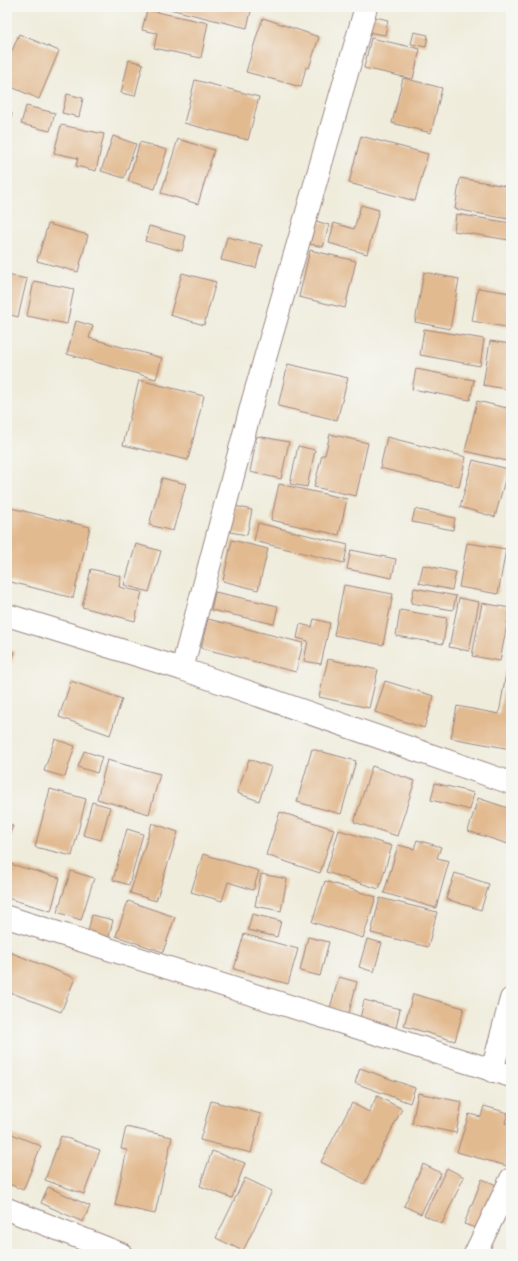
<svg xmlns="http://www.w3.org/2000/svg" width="518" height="1261" viewBox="0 0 518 1261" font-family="'IM FELL French Canon',serif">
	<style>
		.building { fill: #e2ba90 }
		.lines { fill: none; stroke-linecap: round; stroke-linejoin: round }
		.minor-casing { stroke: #9c8683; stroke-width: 24 }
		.minor { stroke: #fff; stroke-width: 22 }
	</style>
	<rect width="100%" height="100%" fill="#f6f6f2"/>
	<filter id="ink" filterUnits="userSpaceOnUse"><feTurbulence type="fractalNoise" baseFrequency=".025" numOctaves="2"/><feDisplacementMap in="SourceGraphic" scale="8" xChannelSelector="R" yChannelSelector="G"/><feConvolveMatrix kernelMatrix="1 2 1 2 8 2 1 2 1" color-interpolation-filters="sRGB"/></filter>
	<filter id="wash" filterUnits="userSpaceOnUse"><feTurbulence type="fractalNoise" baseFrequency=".012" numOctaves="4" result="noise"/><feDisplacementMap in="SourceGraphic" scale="16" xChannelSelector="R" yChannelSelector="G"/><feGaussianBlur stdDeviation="0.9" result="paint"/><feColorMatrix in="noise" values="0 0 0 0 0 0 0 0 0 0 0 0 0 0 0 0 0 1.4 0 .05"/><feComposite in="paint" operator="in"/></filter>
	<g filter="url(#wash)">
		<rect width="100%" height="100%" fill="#efecdb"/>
		<g id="blocks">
			<g class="building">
				<polygon points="161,7 252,7 247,28"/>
				<polygon points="147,10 208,23 201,58 154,48 157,33 142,30"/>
				<polygon points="371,16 388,20 385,35 367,32"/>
				<polygon points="263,18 319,37 309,68 306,67 301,87 246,72 257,35"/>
				<polygon points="414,32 428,35 426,47 411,44"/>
				<polygon points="19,34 59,51 39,99 7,85 7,63"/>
				<polygon points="371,38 420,49 413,79 364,68"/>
				<polygon points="129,60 143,64 135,96 121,93"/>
				<polygon points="403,78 442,88 431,133 392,123"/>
				<polygon points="195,80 259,97 248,140 184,123"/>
				<polygon points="67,94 83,98 79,117 62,113"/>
				<polygon points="26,106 55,113 50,131 21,124"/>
				<polygon points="7,112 12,113 9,126 7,125"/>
				<polygon points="61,125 104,134 96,171 76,166 78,158 54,153"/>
				<polygon points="113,136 136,144 124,178 101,171"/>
				<polygon points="361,136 428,154 415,201 349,183"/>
				<polygon points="178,139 214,150 198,204 161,193"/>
				<polygon points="140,142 167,150 155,189 128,181"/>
				<polygon points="460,178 511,187 511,204 508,219 455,209"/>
				<polygon points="361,205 379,210 367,254 329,243 334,223 354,229"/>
				<polygon points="456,214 511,223 509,240 454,231"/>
				<polygon points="316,221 329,225 323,247 310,244"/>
				<polygon points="48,224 88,235 78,272 37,261"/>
				<polygon points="149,226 186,236 182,251 145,241"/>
				<polygon points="227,237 262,245 256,268 221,260"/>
				<polygon points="310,250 356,261 345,308 299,297"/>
				<polygon points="424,272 459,279 450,329 415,322"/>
				<polygon points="182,273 216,282 204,325 170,315"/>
				<polygon points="7,275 27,279 18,317 7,314"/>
				<polygon points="34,281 74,289 67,324 27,316"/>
				<polygon points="478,288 511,293 511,328 472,321"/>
				<polygon points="76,321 93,326 89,338 162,358 156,379 67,354"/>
				<polygon points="424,329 484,339 480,366 420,355"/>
				<polygon points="490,341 511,344 511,390 483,385"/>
				<polygon points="288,364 348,378 337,420 278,406"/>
				<polygon points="416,369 474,380 470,400 412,389"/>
				<polygon points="139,380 204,396 188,460 123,445"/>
				<polygon points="477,401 511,409 511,462 465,451"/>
				<polygon points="330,434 368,443 356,496 314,487 322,455 325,455"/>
				<polygon points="257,436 289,442 281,479 250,472"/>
				<polygon points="387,437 466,457 459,487 380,468"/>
				<polygon points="298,446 315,450 307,487 290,484"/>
				<polygon points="473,460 508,469 495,517 460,507"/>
				<polygon points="162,478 186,484 173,531 149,525"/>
				<polygon points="279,484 347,499 339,535 271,520"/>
				<polygon points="235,506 252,510 247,535 230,532"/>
				<polygon points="7,507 90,527 73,598 7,581"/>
				<polygon points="415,509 455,518 453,530 412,522"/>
				<polygon points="258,523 348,545 344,563 254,541"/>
				<polygon points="232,540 268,549 258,590 223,581"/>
				<polygon points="467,543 506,549 498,594 459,587"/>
				<polygon points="136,544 161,551 149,592 124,585"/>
				<polygon points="351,550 396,559 392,578 347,569"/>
				<polygon points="423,565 456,572 452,590 419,583"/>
				<polygon points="91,569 121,576 119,587 142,592 135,621 82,607"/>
				<polygon points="344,585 393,594 383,645 334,635"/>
				<polygon points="414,588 456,596 453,610 411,603"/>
				<polygon points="215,592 278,606 274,624 211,610"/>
				<polygon points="459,598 479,602 469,651 449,647"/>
				<polygon points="482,603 510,608 500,661 472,656"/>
				<polygon points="400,610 447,618 443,644 396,636"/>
				<polygon points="208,619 303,643 296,672 201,648"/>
				<polygon points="314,619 330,623 321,664 304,661 308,641 297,638 300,624 312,627"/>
				<polygon points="7,649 15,652 7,676"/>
				<polygon points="328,659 378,670 369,708 319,697"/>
				<polygon points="506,673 511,674 511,749 451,738 457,706 499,714"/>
				<polygon points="71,681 122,699 110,735 59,717"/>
				<polygon points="385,681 434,696 424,728 375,712"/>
				<polygon points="55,739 75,746 65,777 44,771"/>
				<polygon points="312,749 356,761 341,814 297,802"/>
				<polygon points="84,751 102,757 97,773 78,767"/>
				<polygon points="249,759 271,767 259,801 237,793"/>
				<polygon points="107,760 160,774 149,814 97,799"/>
				<polygon points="372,766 415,781 397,836 354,822"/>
				<polygon points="435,783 474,793 470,810 431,800"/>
				<polygon points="50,789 86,799 72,856 35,847"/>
				<polygon points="478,798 511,809 511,845 468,831"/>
				<polygon points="92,802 110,807 101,840 83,835"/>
				<polygon points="280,812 334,829 320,873 266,855"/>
				<polygon points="7,823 13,826 7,842"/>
				<polygon points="152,823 178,832 156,901 130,893"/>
				<polygon points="127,829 143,834 129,885 113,880"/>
				<polygon points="339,830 392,846 379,889 326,872"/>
				<polygon points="417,840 441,847 437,858 449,861 436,908 384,893 398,845 414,849"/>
				<polygon points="203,854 259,871 253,890 228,882 222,901 191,892"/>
				<polygon points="10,864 60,878 51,911 7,898 7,876"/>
				<polygon points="71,871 94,878 81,920 57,912"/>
				<polygon points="455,873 489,884 481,910 446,899"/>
				<polygon points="261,874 287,879 281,911 255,906"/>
				<polygon points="325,881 376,897 363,938 312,922"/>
				<polygon points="380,898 437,912 428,947 371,933"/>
				<polygon points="128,901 175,917 163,952 116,936"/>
				<polygon points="252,914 281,921 277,937 248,930"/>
				<polygon points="92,915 113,920 109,937 88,932"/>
				<polygon points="244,934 298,949 288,984 234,969"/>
				<polygon points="308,937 329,942 320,976 300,971"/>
				<polygon points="367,939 382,943 374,972 359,967"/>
				<polygon points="7,951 75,978 61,1012 7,991"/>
				<polygon points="339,977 357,982 349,1013 330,1008"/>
				<polygon points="413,994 464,1008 455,1041 404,1026"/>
				<polygon points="364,1000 400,1009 396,1028 360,1019"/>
				<polygon points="360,1068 415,1088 410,1103 355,1083"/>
				<polygon points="418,1093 462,1102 456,1133 412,1124"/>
				<polygon points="377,1096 402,1109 364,1184 321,1162 352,1103 369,1112"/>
				<polygon points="211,1101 261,1114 251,1153 200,1140"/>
				<polygon points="484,1106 508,1113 505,1123 511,1125 511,1151 507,1166 457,1152 469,1114 481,1117"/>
				<polygon points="126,1127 172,1137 155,1214 115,1205 127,1150 121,1149"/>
				<polygon points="7,1132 41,1146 23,1190 7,1183"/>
				<polygon points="61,1136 100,1150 84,1194 45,1180"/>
				<polygon points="212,1151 245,1163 232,1198 200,1186"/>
				<polygon points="423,1164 441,1173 421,1214 404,1206"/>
				<polygon points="447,1168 464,1177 442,1224 424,1215"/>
				<polygon points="245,1178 272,1191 243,1251 216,1238"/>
				<polygon points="482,1179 499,1186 482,1230 464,1224"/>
				<polygon points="48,1187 90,1206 83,1222 41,1203"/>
			</g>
		</g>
	</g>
	<g filter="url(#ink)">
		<use href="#blocks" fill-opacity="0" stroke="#9c8683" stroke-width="1"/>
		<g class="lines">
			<g class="minor-casing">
				<g id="minor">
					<polyline points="7,615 182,669 511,783"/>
					<polyline points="182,669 253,400 366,7"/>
					<polyline points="7,917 511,1076"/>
					<polyline points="492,1071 511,999"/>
					<polyline points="7,1209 121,1254"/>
					<polyline points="475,1254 511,1179"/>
				</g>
			</g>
			<use href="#minor" class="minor"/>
		</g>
	</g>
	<rect width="518" height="1261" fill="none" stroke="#f6f6f2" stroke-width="24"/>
</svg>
